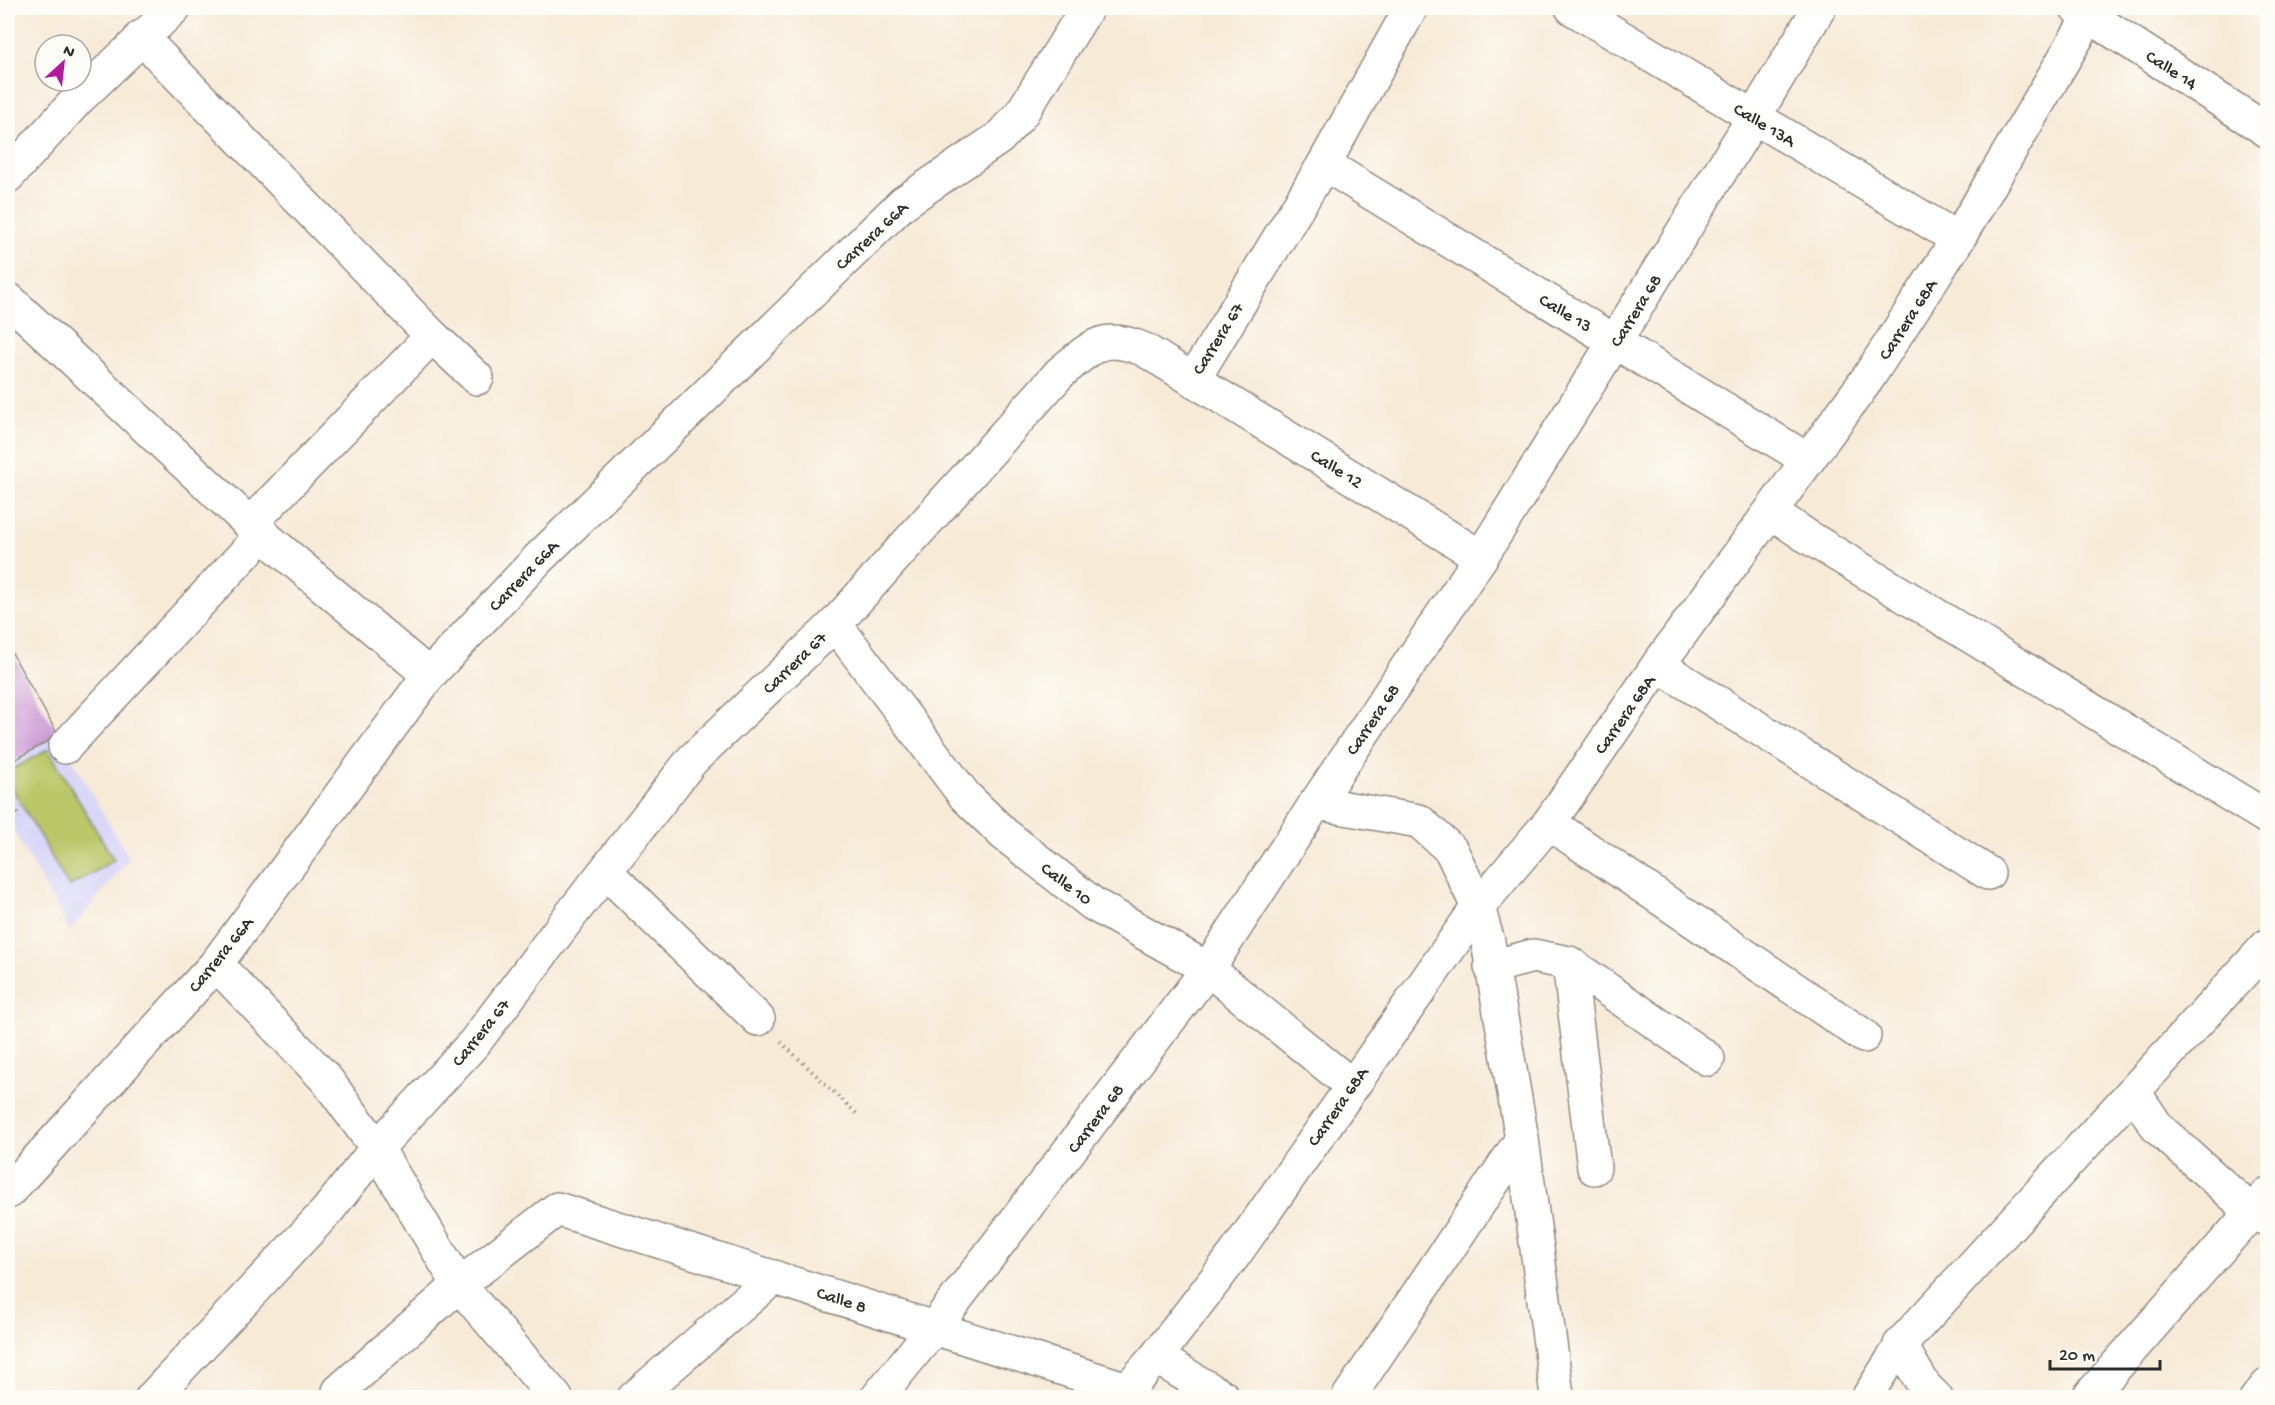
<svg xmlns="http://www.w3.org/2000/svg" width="2275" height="1405" viewBox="0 0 2275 1405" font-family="'Gochi Hand',sans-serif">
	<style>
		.built { fill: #d8d7f8 }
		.green { fill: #bbc769; stroke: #73794a; stroke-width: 1.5 }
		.building { fill: #cc9ad5 }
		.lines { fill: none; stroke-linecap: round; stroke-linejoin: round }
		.pedestrian-casing { stroke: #918a81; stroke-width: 33 }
		.minor-casing { stroke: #918a81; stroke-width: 36 }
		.path { stroke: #918a81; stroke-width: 4; stroke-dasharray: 1.5 4.5; stroke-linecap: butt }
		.pedestrian { stroke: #fff; stroke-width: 30 }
		.minor { stroke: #fff; stroke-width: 33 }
		.labels { text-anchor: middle; stroke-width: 4.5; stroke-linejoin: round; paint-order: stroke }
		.street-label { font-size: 18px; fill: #2b2b2b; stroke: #fdfcf7 }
	</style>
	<rect width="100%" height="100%" fill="#fdfcf7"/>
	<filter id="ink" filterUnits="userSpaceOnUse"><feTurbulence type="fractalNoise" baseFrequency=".0167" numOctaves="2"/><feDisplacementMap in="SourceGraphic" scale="12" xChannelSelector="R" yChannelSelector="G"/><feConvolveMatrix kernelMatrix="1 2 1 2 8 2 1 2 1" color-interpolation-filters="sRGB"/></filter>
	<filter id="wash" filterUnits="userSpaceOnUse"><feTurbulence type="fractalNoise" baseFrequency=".008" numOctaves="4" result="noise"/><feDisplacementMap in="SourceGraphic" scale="24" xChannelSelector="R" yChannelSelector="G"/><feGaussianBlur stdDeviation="1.35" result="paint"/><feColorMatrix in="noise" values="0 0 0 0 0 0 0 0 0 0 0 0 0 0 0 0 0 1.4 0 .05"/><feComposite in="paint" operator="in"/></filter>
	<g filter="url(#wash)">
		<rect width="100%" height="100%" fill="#f7ead7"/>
		<polygon class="built" points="8,646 129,859 70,931 8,821"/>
		<polygon class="green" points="48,749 114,860 69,887 8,781 8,772"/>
		<g id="blocks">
			<polygon class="building" points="8,646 58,735 15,760 8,747"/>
		</g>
	</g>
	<g filter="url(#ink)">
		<use href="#blocks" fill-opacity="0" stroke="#918a81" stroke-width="1.5"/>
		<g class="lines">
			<g class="pedestrian-casing">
				<polyline id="pedestrian" points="1866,1398 1900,1345"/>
			</g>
			<g class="minor-casing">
				<g id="minor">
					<polyline points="1572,8 1958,239"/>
					<polyline points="2077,8 2268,131"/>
					<polyline points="141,37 432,336 477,378"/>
					<polyline points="1324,164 1808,460"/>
					<polyline points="8,176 78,99 174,8"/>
					<polyline points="8,299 250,524 429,675"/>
					<polyline points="1193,380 1324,164 1411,8"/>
					<polyline points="1771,512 1805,535 2268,818"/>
					<polyline points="250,524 432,336"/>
					<polyline points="835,624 965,796 1004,834 1093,904 1208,969 1351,1085"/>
					<polyline points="1658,665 1988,873"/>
					<polyline points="65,747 263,534"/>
					<polyline points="1316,803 1419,821 1451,850 1478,907 1488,942 1522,1139 1557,1395 1555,1398"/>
					<polyline points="1549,823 1864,1036"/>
					<polyline points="606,872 758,1019"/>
					<polyline points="1569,963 1594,1168"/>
					<polyline points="216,964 326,1079 377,1148 459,1285 556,1398"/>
					<polyline points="1491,967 1533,956 1569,963 1708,1059"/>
					<polyline points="2134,1092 2158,1128 2252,1212 2268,1220"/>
					<polyline points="8,1192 216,964 429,675 538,559 903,203 999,138 1021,114 1087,8"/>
					<polyline points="1156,1357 1224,1398"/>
					<path d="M152 1398 328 1210 377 1148 475 1042 570 916 692 760 835 624 1060 373C1093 346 1102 332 1145 350L1481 557"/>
					<polyline points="345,1398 339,1391 459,1285 557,1209 1127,1389"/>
					<polyline points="634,1398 774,1277"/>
					<polyline points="877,1398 933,1329 1208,969 1316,803 1481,557 1754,117 1819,8"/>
					<polyline points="1120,1398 1156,1357 1235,1254 1478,907 1549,823 1658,665 1868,378 1958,239 2094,8"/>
					<polyline points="1348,1398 1522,1139"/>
					<polyline points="1936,1398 1925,1387 1900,1345 2268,945"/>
					<polyline points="2088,1398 2268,1194"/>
					<polyline points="2257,1398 2268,1385"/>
				</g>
			</g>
			<g class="path">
				<polyline points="8,797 20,818"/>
				<polyline points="781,1042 857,1114"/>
			</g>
			<use href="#pedestrian" class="pedestrian"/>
			<use href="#minor" class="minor"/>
		</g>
	</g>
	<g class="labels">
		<g class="street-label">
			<text transform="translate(2172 69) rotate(33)" y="6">Calle 14</text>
			<text transform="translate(1765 124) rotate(31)" y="6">Calle 13A</text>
			<text transform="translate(871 235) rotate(-43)" y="6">Carrera 66A</text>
			<text transform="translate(1635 310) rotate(-58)" y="6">Carrera 68</text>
			<text transform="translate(1566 312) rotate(31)" y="6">Calle 13</text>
			<text transform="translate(1907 319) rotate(-57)" y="6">Carrera 68A</text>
			<text transform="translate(1217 338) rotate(-58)" y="6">Carrera 67</text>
			<text transform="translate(1337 468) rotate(32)" y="6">Calle 12</text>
			<text transform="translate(523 575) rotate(-46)" y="6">Carrera 66A</text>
			<text transform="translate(794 662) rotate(-44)" y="6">Carrera 67</text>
			<text transform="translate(1624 714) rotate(-55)" y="6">Carrera 68A</text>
			<text transform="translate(1372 719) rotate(-56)" y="6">Carrera 68</text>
			<text transform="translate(1067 883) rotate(37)" y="6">Calle 10</text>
			<text transform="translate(220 954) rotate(-51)" y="6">Carrera 66A</text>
			<text transform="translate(480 1032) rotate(-51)" y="6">Carrera 67</text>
			<text transform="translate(1337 1106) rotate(-55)" y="6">Carrera 68A</text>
			<text transform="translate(1095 1118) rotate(-53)" y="6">Carrera 68</text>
			<text transform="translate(842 1299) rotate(18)" y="6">Calle 8</text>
		</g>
	</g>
	<rect width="2275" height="1405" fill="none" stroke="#fdfcf7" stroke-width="30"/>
	<g transform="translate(63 63) rotate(27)"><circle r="28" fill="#fdfcf7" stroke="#a9a8a5" stroke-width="1.5"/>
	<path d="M0-4.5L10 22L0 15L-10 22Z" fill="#b5179e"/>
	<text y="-9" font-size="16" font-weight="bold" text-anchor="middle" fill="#2b2b2b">N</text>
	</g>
	<path d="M2050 1360v9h110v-9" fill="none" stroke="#2b2b2b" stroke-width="3"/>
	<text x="2059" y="1360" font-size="18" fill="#2b2b2b" stroke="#fdfcf7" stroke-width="4.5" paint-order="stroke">20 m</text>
</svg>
